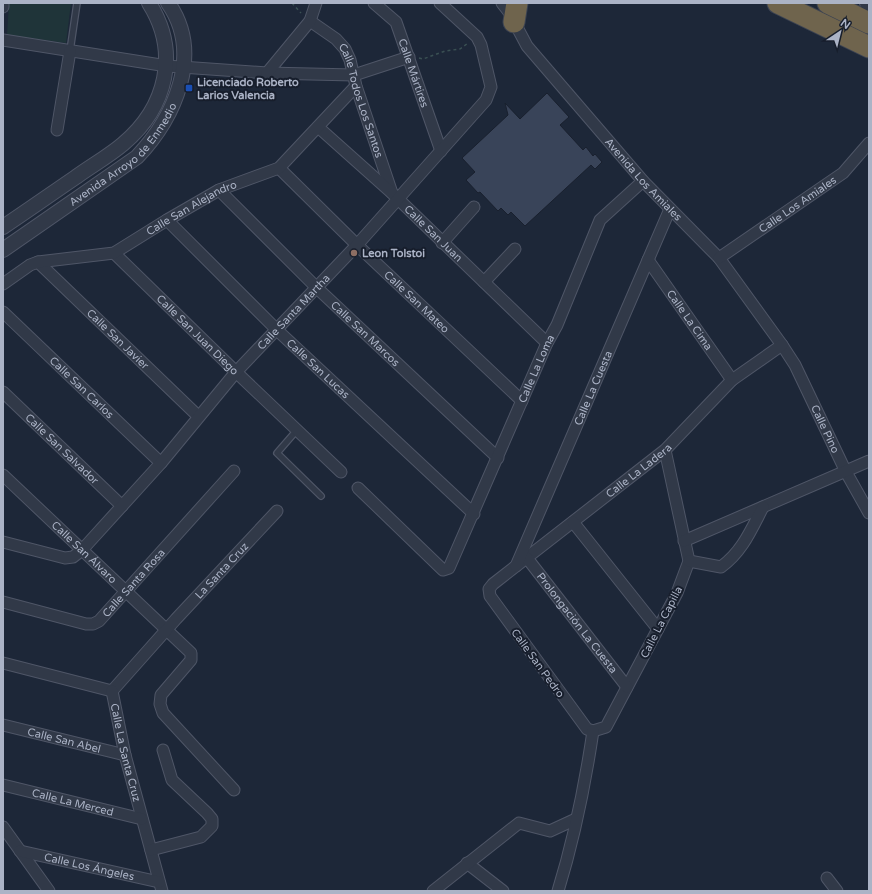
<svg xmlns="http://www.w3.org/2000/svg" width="872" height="894" viewBox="0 0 872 894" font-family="'Varela Round',sans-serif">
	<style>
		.green { fill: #1f3439 }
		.building { fill: #394459; stroke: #19202e }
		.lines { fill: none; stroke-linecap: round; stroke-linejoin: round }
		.service-casing { stroke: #4f5667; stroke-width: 8 }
		.minor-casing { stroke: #4f5667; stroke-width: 13 }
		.tertiary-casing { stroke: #4f5667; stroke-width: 16 }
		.motorway-casing { stroke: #3c4352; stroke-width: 23 }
		.path { stroke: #3a5053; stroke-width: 1.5; stroke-dasharray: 3 3; stroke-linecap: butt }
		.service { stroke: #313948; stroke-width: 5.5 }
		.minor { stroke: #313948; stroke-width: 11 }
		.tertiary { stroke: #313948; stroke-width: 14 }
		.motorway { stroke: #6f644d; stroke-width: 21 }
		.transit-dot { fill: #1a4fb4; stroke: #171e2c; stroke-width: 1.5 }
		.education-dot { fill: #8d6e63; stroke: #171e2c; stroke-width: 1.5 }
		.labels { text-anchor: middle; stroke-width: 4; stroke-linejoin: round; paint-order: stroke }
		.street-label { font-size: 11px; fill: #abb3c6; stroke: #171e2c }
		.poi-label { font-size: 11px; font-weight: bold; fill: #abb3c6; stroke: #171e2c; text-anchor: start }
	</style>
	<rect width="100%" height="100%" fill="#1d2738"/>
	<polygon class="green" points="9,3 71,3 66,43 7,35"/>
	<polygon class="building" points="547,93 569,117 560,125 583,150 586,147 593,156 595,154 602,162 595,169 591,165 525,226 511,212 508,215 501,208 498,211 480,192 478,193 466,180 475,172 462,158 508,115 505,103 520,119"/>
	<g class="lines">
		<g class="service-casing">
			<g id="service">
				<polyline points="70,51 77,3"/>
				<polyline points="297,430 277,453 321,496"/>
			</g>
		</g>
		<g class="minor-casing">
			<g id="minor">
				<path id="s1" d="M374 3 396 22 441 151"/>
				<path id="s2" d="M502 3 509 12 527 46 643 181 719 258 782 345 795 365 846 472 869 513"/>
				<polyline points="3,7 3,3"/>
				<path id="s3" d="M310 21 336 39 345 49 350 60 356 86 392 193"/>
				<polyline points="3,40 167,66 267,73 354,75 409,57"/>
				<polyline points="267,73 310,21 316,3"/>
				<path id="s4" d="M318 127 393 194 547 343"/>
				<polyline points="57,130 70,51"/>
				<path id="s5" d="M279 168 357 245 522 401"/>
				<path id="s6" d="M219 190 317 288 498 458"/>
				<path id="s7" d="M167 220 277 330 474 514"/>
				<polyline points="442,243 474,207"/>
				<path id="s8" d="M114 253 236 372 341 472"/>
				<path id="s9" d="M719 258 843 173 869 143"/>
				<path id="s10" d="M648 260 732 380"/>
				<path id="s11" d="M38 262 198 416"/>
				<polyline points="484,282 515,249"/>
				<path id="s12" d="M3 284 30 265 38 262 114 253 167 220 219 190 279 168 356 86"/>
				<path id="s13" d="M3 312 161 463"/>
				<path id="s14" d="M3 392 122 506"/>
				<path id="s15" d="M665 450 689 561 677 593 606 727 593 731 587 729 490 596 489 589 493 584 665 450 732 380 782 345"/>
				<path id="s16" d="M3 475 191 653V660L161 695 160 704 163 713 234 790"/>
				<path id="s17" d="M358 488 443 570 449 568 547 343 557 325 600 220 643 181"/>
				<polyline points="573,522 658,629"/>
				<polyline points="684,541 869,461"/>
				<path id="s18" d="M3 542 65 558 73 557 82 550 161 463 236 372 357 245 486 100 491 87 481 45 477 37 440 3"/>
				<path id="s19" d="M527 558 627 687"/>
				<path d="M689 561 721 567C742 552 751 530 763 507"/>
				<path id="s20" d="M516 566 670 209"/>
				<path id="s21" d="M3 602 86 624H93L99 621 234 471"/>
				<polyline points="3,663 112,691"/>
				<path id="s22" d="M112 691 176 619 277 511"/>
				<path id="s23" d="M112 691 125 755 162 891"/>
				<path id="s24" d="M3 725 125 755"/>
				<path id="s25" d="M3 785 142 819"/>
				<polyline points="3,827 49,891"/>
				<polyline points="151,850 201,837 212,826 212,819 207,813 172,780 163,750"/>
				<path id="s26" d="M20 851 159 882"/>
				<polyline points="467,863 503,891"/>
				<polyline points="827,878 837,891"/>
				<polyline points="433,891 519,823 550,831 576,819"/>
				<path d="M558 891C574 839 585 785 593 731"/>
			</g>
		</g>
		<g class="tertiary-casing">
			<g id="tertiary">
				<polyline points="867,3 869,4"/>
				<path d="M3 227C27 211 51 194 76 177 91 166 109 156 123 144 167 107 180 52 149 3"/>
				<path id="s27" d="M3 250 137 157C174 118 204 54 168 3"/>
			</g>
		</g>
		<g class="motorway-casing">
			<g id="motorway">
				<polyline points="778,3 869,47"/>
				<polyline points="828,3 869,23"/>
				<polyline points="514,22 517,3"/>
			</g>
		</g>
		<g class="path">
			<polyline points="292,3 301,13"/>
			<polyline points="419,58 423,59 445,51 460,49 468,43"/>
		</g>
		<use href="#service" class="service"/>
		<use href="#minor" class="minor"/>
		<use href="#tertiary" class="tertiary"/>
		<use href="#motorway" class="motorway"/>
	</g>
	<rect class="transit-dot" x="185" y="84" width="8" height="8" rx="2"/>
	<circle class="education-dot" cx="354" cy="253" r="4"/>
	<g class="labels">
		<g class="street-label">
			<text dy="4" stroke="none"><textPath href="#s1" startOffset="83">Calle Mártires</textPath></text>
			<text dy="4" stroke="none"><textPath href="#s3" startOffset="99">Calle Todos Los Santos</textPath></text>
			<text dy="4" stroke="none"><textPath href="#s27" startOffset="155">Avenida Arroyo de Enmedio</textPath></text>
			<text dy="4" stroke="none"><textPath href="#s2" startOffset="227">Avenida Los Amiales</textPath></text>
			<text dy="4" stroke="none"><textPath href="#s9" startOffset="95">Calle Los Amiales</textPath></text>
			<text dy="4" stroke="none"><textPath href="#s12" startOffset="208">Calle San Alejandro</textPath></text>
			<text dy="4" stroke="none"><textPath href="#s4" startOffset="157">Calle San Juan</textPath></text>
			<text dy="4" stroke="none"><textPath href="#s5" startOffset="192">Calle San Mateo</textPath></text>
			<text dy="4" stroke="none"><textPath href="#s18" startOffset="402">Calle Santa Martha</textPath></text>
			<text dy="4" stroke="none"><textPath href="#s10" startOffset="73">Calle La Cima</textPath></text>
			<text dy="4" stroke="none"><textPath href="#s6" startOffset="205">Calle San Marcos</textPath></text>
			<text dy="4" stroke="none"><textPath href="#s8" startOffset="117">Calle San Juan Diego</textPath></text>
			<text dy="4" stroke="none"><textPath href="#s11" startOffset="111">Calle San Javier</textPath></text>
			<text dy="4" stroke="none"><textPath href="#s7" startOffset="212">Calle San Lucas</textPath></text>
			<text dy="4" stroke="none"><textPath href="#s17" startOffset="342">Calle La Loma</textPath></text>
			<text dy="4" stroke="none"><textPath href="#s13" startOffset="109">Calle San Carlos</textPath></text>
			<text dy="4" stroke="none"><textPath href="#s20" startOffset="194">Calle La Cuesta</textPath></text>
			<text dy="4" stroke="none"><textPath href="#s2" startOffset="538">Calle Pino</textPath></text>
			<text dy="4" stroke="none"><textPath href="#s14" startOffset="82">Calle San Salvador</textPath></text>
			<text dy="4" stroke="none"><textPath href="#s15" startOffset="682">Calle La Ladera</textPath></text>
			<text dy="4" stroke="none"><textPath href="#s16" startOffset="112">Calle San Álvaro</textPath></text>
			<text dy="4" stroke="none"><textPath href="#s22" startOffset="163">La Santa Cruz</textPath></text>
			<text dy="4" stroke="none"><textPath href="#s21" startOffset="151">Calle Santa Rosa</textPath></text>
			<text dy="4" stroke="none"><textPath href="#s19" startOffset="82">Prolongación La Cuesta</textPath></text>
			<text transform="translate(661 622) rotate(-63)" y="4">Calle La Capilla</text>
			<text transform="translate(538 663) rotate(54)" y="4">Calle San Pedro</text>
			<text dy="4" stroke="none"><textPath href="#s24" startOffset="63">Calle San Abel</textPath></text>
			<text dy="4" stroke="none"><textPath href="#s23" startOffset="63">Calle La Santa Cruz</textPath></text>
			<text dy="4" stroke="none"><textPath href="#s25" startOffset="72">Calle La Merced</textPath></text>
			<text dy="4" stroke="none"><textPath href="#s26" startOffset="71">Calle Los Ángeles</textPath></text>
		</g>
		<g class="poi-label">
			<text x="197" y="86">Licenciado Roberto<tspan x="197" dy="13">Larios Valencia</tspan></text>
			<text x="362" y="257">Leon Tolstoi</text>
		</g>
	</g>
	<rect width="872" height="894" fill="none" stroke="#abb3c6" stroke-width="8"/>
	<g transform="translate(840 32) rotate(35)" stroke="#171e2c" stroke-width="3" paint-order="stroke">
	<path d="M0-3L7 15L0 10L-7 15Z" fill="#abb3c6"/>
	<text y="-6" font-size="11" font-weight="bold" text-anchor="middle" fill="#abb3c6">N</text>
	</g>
</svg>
